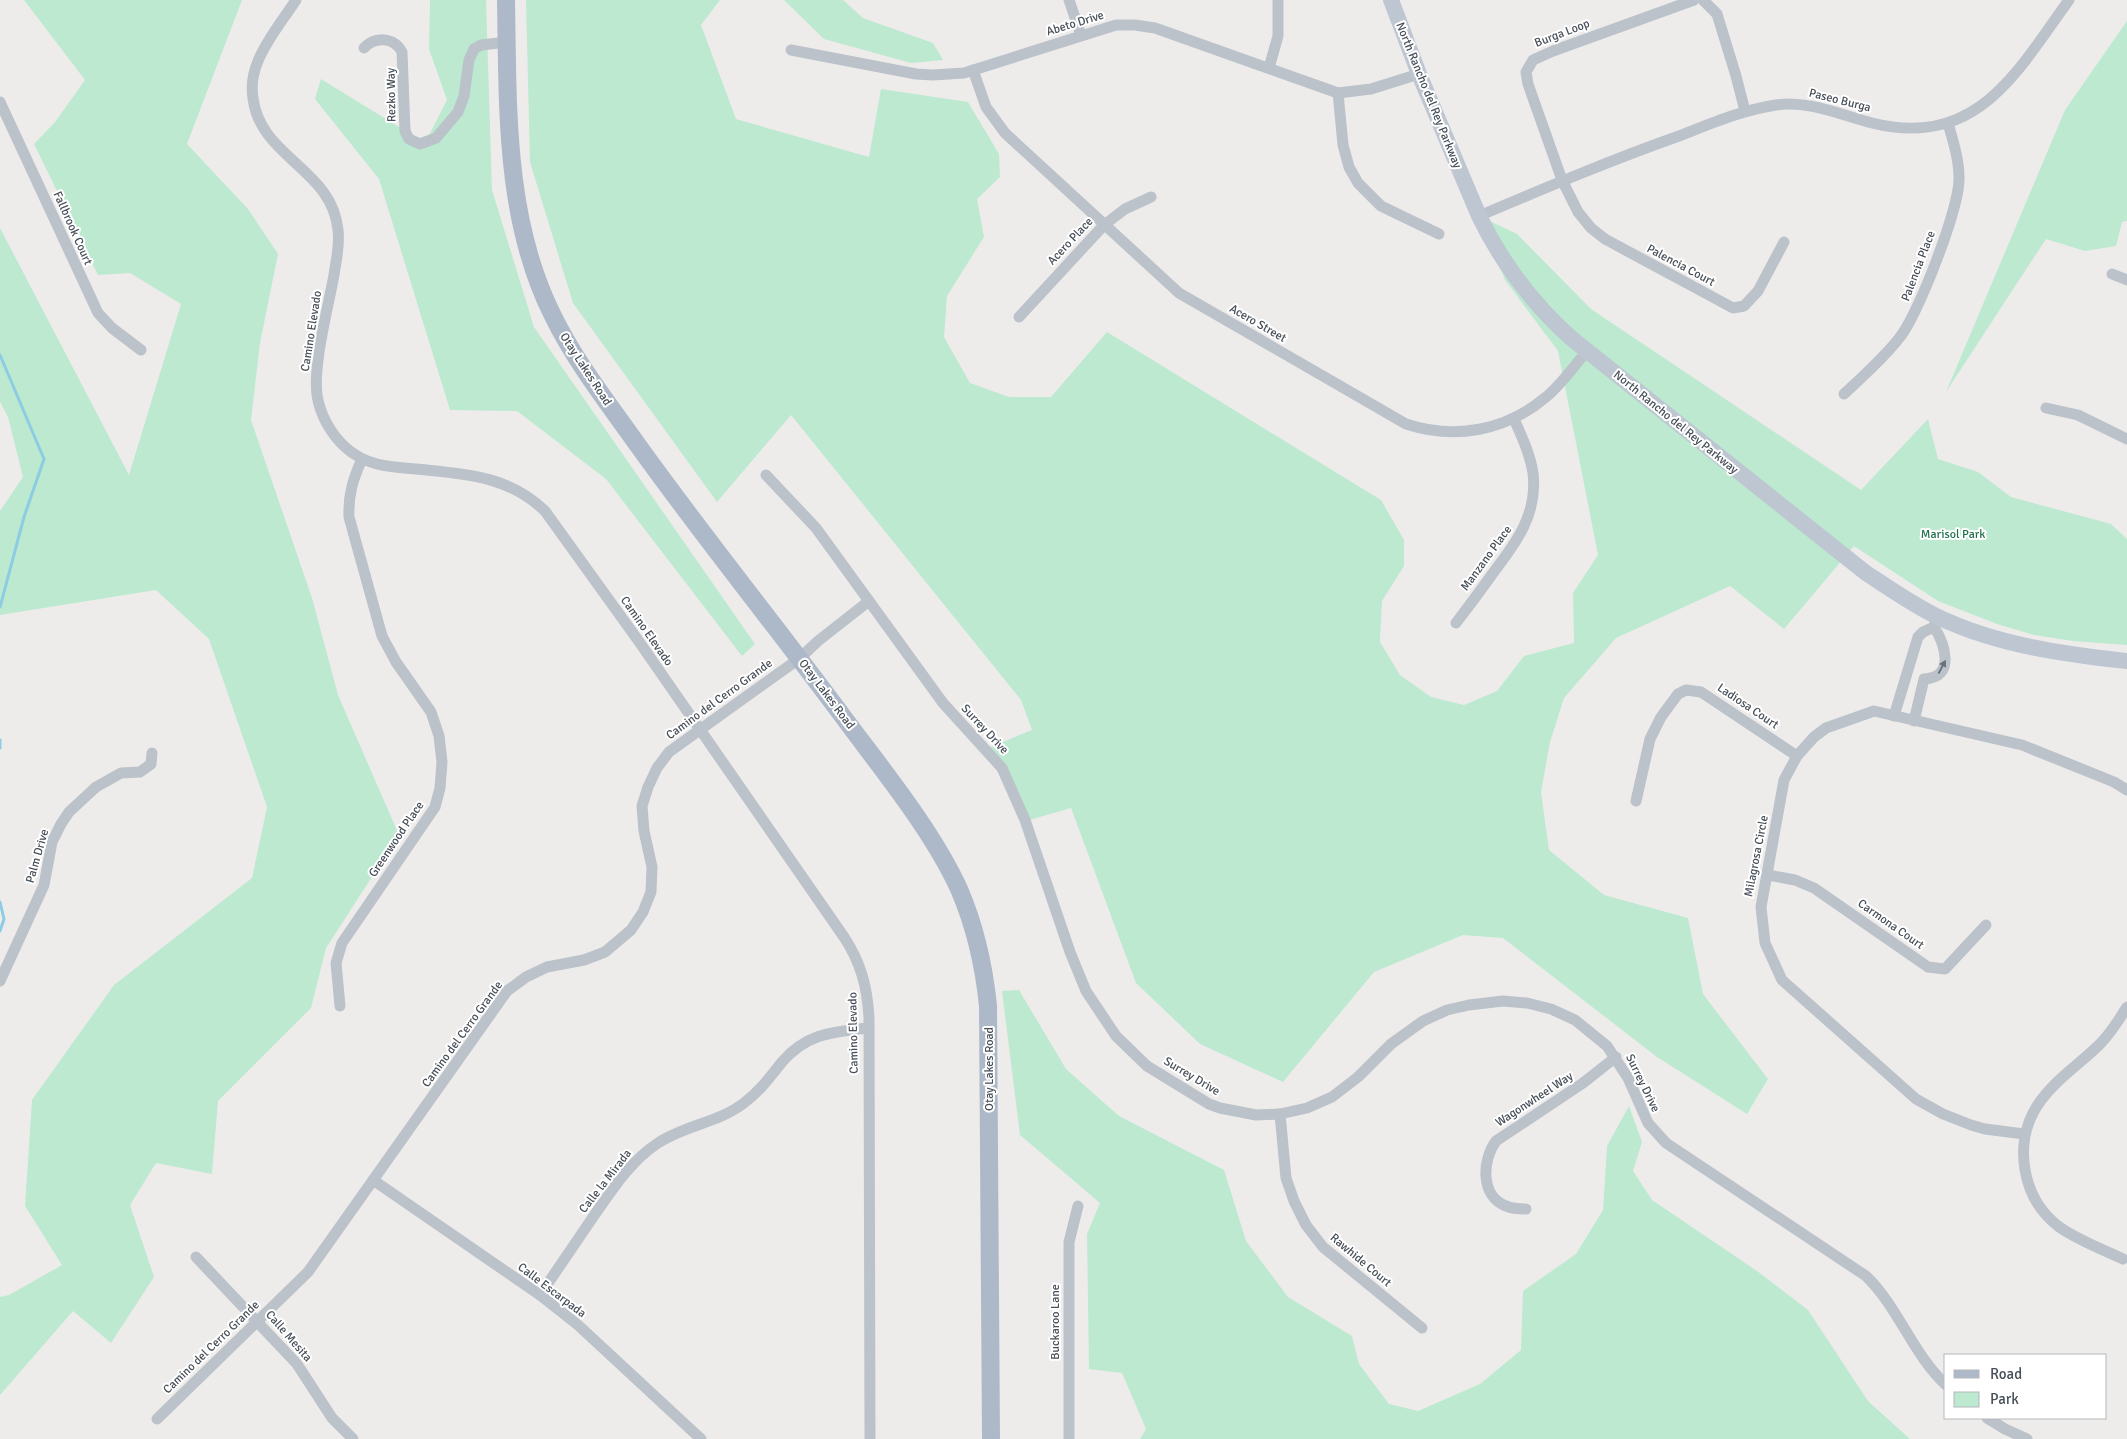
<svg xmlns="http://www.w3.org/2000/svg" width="2127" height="1439" viewBox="0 0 2127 1439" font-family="Signika,sans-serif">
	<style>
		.green { fill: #bce9d0 }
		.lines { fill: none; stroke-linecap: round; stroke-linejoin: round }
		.stream { stroke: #8dcce3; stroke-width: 3 }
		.street { stroke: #bbc2ca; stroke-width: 11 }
		.secondary { stroke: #bdc6d1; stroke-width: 16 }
		.primary { stroke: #adb9c8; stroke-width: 18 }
		.oneway { fill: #69717a }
		.labels { text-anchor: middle; stroke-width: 4; stroke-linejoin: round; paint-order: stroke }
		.street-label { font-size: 12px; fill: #464e57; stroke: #fff }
		.park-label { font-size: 12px; fill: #1e704c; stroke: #fff }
	</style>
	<rect width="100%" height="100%" fill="#eeeceb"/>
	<g class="green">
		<polygon points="24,0 242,0 187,144 248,209 278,254 260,343 251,420 312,598 338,695 399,835 326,948 311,1008 218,1101 212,1174 156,1163 130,1205 154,1277 111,1343 73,1311 0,1395 0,1297 9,1295 62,1265 25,1206 32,1100 114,985 252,878 267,807 209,639 156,590 0,615 0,511 23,477 8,417 0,402 0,228 129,475 181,304 130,273 98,275 34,144 55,122 85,80"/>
		<polygon points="430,0 486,0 492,190 534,327 755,644 742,656 606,479 517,411 450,410 379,179 315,99 321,79 425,143 447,100 429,49"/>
		<polygon points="526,0 720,0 701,25 736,119 869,157 881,89 968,102 999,154 1000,177 977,199 984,237 947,296 944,337 970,383 1009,397 1051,397 1107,332 1381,500 1404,540 1404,566 1382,601 1380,642 1400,675 1431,697 1464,705 1497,691 1524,656 1574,643 1573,593 1598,555 1558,351 1505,280 1479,216 1517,234 1591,309 1861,490 1928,419 1938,459 1978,472 2011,497 2111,524 2127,539 2127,645 2073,641 2034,635 1997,624 1938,601 1854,546 1784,629 1730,586 1616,638 1564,698 1550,742 1541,792 1549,850 1604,895 1688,918 1703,994 1768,1079 1747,1114 1657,1057 1503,938 1463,935 1374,972 1283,1082 1200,1044 1136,983 1071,808 1026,821 986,749 1032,730 1021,700 791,415 717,502 573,303 530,162"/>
		<polygon points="784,0 843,0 863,18 933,43 943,60 911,63 824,39"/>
		<polygon points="2127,21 2127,221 2122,222 2116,246 2085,251 2046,239 1946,392 2065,110"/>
		<polygon points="1019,990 1066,1069 1119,1116 1224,1170 1246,1241 1288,1297 1352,1336 1359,1364 1389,1404 1418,1411 1480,1384 1521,1350 1523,1291 1576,1254 1603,1210 1607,1146 1629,1106 1642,1142 1633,1171 1652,1200 1757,1271 1808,1310 1868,1401 1910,1439 1140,1439 1146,1429 1122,1373 1089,1369 1087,1234 1100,1203 1020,1135 1002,991"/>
	</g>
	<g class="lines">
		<g class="stream">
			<polyline points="0,355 44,459 24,517 0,607"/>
			<polyline points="0,740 0,748"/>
			<polyline points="0,902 4,919 0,931"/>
		</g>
		<g class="street">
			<path d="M296 0C283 20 267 39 258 61 253 73 251 86 253 98 260 158 332 168 338 230 340 246 336 260 334 275 328 308 313 364 317 395 320 415 331 434 345 447 366 466 389 467 416 469 465 474 507 475 545 511L640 643 844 937C861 963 867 986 869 1017L870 1439"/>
			<polyline points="1069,0 1081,35"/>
			<polyline points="1694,0 1553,51 1533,60 1526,72 1528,84 1562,180 1578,212 1591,228 1605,239 1733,308 1744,306 1758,291 1784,242"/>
			<polyline points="1703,0 1717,14 1736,76 1745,111"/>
			<path d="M364 48C375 36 394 37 402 52L405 131 409 139 420 144 436 138 458 112 464 96 469 60 474 49 481 45 507 42"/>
			<polyline points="791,50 916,74 933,75 964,73 1116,25 1135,25 1155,28 1338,93 1371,89 1419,74"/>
			<polyline points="1269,68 1278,36 1278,0"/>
			<path d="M973 70 986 107 1005 133 1179 293 1406 424C1455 440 1506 431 1546 397 1561 385 1574 366 1587 351"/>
			<polyline points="1338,93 1343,145 1349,167 1358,183 1381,206 1439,234"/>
			<polyline points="0,102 98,313 112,328 141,350"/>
			<path d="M1479 216C1545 188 1611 160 1679 136 1710 124 1742 110 1776 105 1808 100 1841 115 1872 123 1977 149 2016 73 2069 0"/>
			<polyline points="2112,274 2127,280"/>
			<polyline points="1019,317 1104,225 1125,209 1151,197"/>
			<path d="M1844 394C1863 376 1884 358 1900 337 1918 315 1960 207 1959 178 1959 159 1953 141 1948 123"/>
			<polyline points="2046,408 2078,415 2127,439"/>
			<path d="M766 475 816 528 943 703 1002 768 1025 820 1070 952 1086 991 1116 1036 1147 1066 1209 1104 1220 1108 1256 1115 1280 1114 1307 1108 1332 1097 1358 1077 1391 1044 1423 1021 1447 1010 1469 1005 1503 1001 1527 1003 1551 1009 1575 1020 1607 1046 1628 1078 1648 1123 1666 1143 1866 1276C1899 1308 1912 1353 1946 1385"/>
			<path d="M1456 623C1469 606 1481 590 1493 573 1516 543 1538 514 1533 473 1530 454 1522 437 1514 419"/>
			<polyline points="1894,716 1918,637 1923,632 1934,627 1937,616"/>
			<path d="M1914 721 1924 679C1956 678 1945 644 1934 627"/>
			<polyline points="1636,801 1650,739 1661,717 1678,694 1686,690 1701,692 1797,756"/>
			<polyline points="1768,875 1795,880 1814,888 1928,967 1945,969 1986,925"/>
			<polyline points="0,981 44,885 52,842 61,824 69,812 96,787 121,773 140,772 151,764 152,753"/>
			<path d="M340 1006 336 963 342 943 435 807 440 788 442 762 439 736 431 712 396 662 382 636 349 517C348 495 353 479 362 459"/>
			<polyline points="1280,1114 1286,1178 1294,1201 1306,1225 1323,1247 1422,1328"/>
			<polyline points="2024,1134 1985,1129 1971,1125 1943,1114 1916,1099 1782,980 1765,943 1761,907 1784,780 1797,756 1814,737 1826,728 1874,711 2022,745 2114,782 2127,790"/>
			<polyline points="373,1180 540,1295 578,1325 701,1439"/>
			<path d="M1526 1209C1520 1209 1512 1209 1506 1206 1480 1196 1482 1160 1496 1141L1583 1083 1616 1057"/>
			<polyline points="196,1257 297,1364 332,1418 353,1439"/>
			<path d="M2123 1259C2102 1249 2077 1240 2058 1226 2022 1198 2013 1144 2037 1106 2053 1081 2080 1064 2100 1044 2111 1033 2119 1020 2127 1007"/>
			<path d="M540 1295C557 1270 574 1245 591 1220 611 1192 629 1162 658 1143 685 1125 718 1123 744 1103 760 1091 770 1077 782 1062 807 1033 833 1032 868 1028"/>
			<polyline points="1987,1418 2005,1429 2027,1439"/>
			<polyline points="157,1419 308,1272 507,991 526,977 547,967 584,960 605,952 631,930 643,912 651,892 652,867 644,831 642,806 648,787 657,768 669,752 800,658 818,641 869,601"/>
			<polyline points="1069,1439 1069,1242 1078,1206"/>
		</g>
		<path class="secondary" d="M1391 0 1419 74 1479 216C1502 263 1532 303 1571 338L1866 573C1889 588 1913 605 1938 617 1997 645 2062 654 2127 661"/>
		<path class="primary" d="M506 0C508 106 504 219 553 316 574 359 604 398 632 437 701 534 776 626 847 722 885 773 933 832 959 889 975 926 984 966 988 1006L991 1439"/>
	</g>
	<defs><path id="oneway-solid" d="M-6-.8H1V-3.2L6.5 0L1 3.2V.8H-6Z" transform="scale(1.25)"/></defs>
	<use class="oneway" href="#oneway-solid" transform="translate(1942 667) rotate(-62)"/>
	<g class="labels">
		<g class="street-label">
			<text transform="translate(1075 23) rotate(-17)" y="4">Abeto Drive</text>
			<text transform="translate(1562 33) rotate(-21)" y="4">Burga Loop</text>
			<text transform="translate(391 95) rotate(-91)" y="4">Rezko Way</text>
			<text transform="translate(1429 95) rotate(68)" y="4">North Rancho del Rey Parkway</text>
			<text transform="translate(1840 100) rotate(14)" y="4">Paseo Burga</text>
			<text transform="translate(73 228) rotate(66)" y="4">Fallbrook Court</text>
			<text transform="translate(1070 241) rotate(-47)" y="4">Acero Place</text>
			<text transform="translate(1681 265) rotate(28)" y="4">Palencia Court</text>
			<text transform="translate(1918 266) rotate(-69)" y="4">Palencia Place</text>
			<text transform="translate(1258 323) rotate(30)" y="4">Acero Street</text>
			<text transform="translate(311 331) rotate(-81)" y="4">Camino Elevado</text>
			<text transform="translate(586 369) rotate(57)" y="4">Otay Lakes Road</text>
			<text transform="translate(1676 422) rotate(39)" y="4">North Rancho del Rey Parkway</text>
			<text transform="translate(1486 558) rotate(-54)" y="4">Manzano Place</text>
			<text transform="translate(647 631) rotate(55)" y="4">Camino Elevado</text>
			<text transform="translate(827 694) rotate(53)" y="4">Otay Lakes Road</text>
			<text transform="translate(719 699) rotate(-36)" y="4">Camino del Cerro Grande</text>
			<text transform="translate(1748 706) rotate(34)" y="4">Ladiosa Court</text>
			<text transform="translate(985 729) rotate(47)" y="4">Surrey Drive</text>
			<text transform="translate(396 839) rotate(-56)" y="4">Greenwood Place</text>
			<text transform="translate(37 856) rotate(-74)" y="4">Palm Drive</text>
			<text transform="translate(1756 856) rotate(-79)" y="4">Milagrosa Circle</text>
			<text transform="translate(1891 924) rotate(35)" y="4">Carmona Court</text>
			<text transform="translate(853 1033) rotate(-91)" y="4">Camino Elevado</text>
			<text transform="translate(462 1034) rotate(-54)" y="4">Camino del Cerro Grande</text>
			<text transform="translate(989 1069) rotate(-90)" y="4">Otay Lakes Road</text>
			<text transform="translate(1192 1076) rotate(31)" y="4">Surrey Drive</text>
			<text transform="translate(1643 1083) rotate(64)" y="4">Surrey Drive</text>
			<text transform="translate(1534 1099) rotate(-33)" y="4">Wagonwheel Way</text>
			<text transform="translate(605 1181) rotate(-52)" y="4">Calle la Mirada</text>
			<text transform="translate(1361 1260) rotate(40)" y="4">Rawhide Court</text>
			<text transform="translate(552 1290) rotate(37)" y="4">Calle Escarpada</text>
			<text transform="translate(1055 1322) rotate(-90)" y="4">Buckaroo Lane</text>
			<text transform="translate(289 1336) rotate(49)" y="4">Calle Mesita</text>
			<text transform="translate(211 1347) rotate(-44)" y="4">Camino del Cerro Grande</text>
		</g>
		<g class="park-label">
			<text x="1953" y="538">Marisol Park</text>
		</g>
	</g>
	<rect x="1944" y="1354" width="162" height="65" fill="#ffffff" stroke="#b5b8bc"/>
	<rect x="1954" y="1370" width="25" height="8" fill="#adb9c8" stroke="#b5b8bc"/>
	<text x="1990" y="1379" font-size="15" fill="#464e57">Road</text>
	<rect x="1954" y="1392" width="25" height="15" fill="#bce9d0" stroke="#b5b8bc"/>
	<text x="1990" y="1404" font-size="15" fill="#464e57">Park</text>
</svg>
